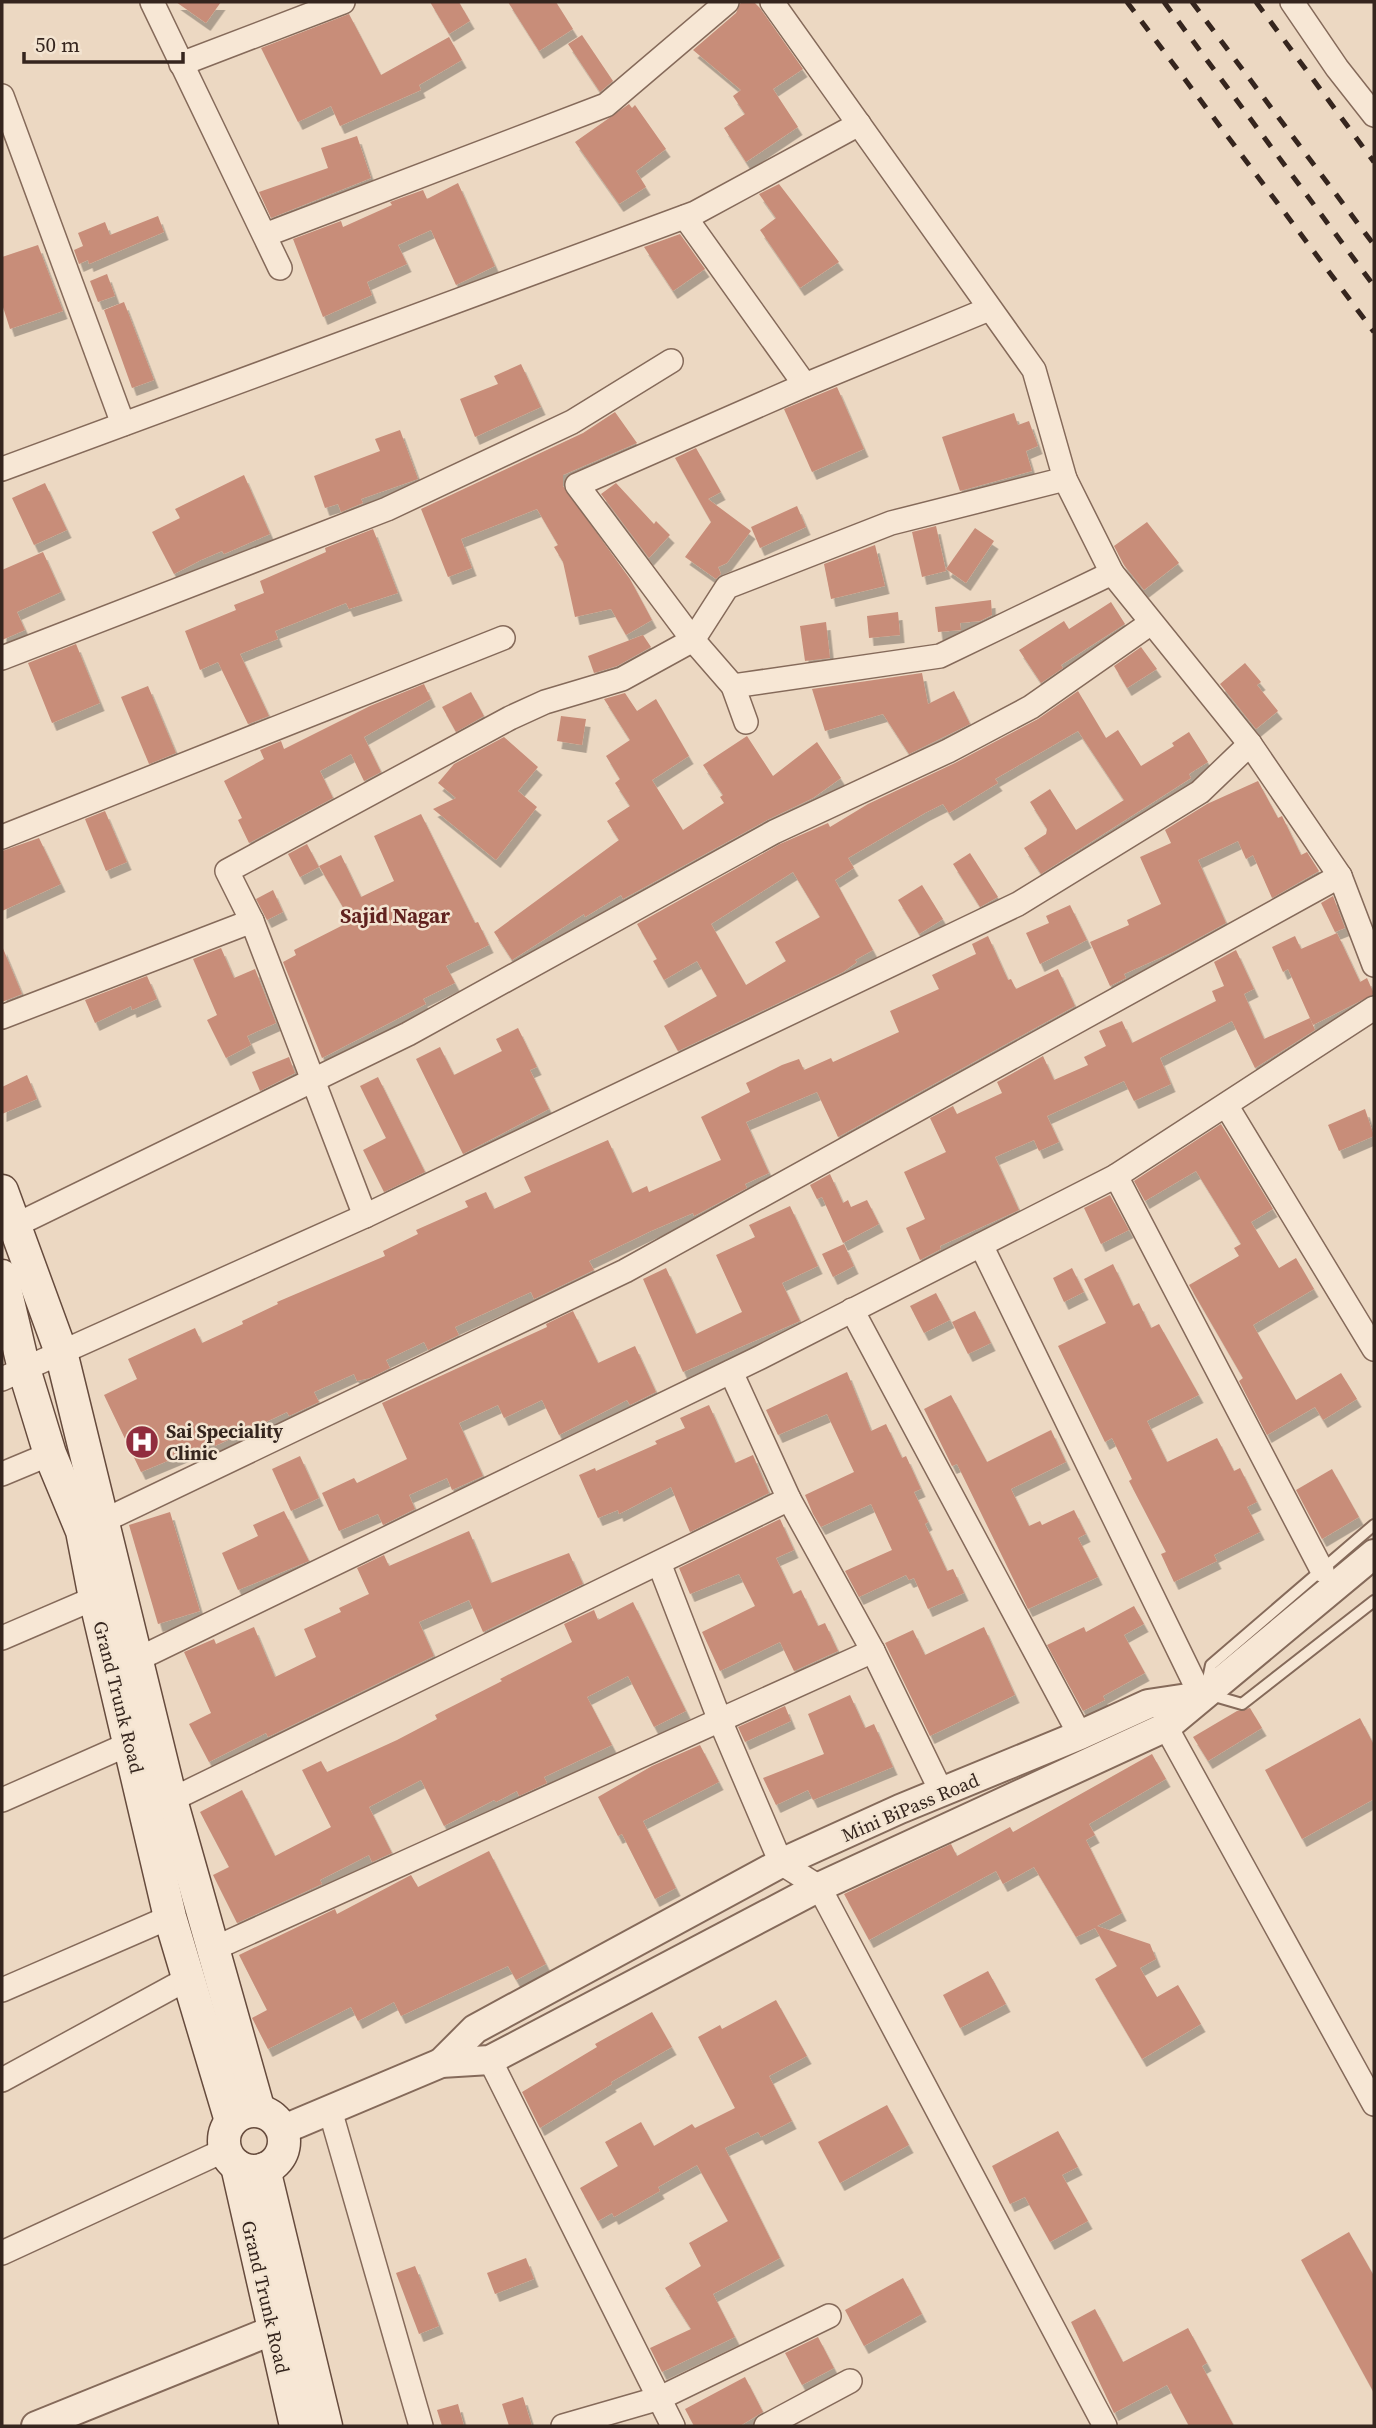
<svg xmlns="http://www.w3.org/2000/svg" width="1376" height="2428" viewBox="0 0 1376 2428" font-family="'Source Serif 4',serif">
	<style>
		.building { fill: #c88d79; fill-rule: evenodd; filter: url(#shadow) }
		.lines { fill: none; stroke-linecap: round; stroke-linejoin: round }
		.service-casing { stroke: #856a5a; stroke-width: 14 }
		.minor-casing { stroke: #856a5a; stroke-width: 26 }
		.tertiary-casing { stroke: #856a5a; stroke-width: 32 }
		.secondary-casing { stroke: #664b3d; stroke-width: 35 }
		.service { stroke: #f7e7d5; stroke-width: 10 }
		.minor { stroke: #f7e7d5; stroke-width: 23 }
		.tertiary { stroke: #f7e7d5; stroke-width: 28 }
		.secondary { stroke: #f7e7d5; stroke-width: 32 }
		.rail { stroke: #35251e; stroke-width: 5; stroke-dasharray: 12 12; stroke-linecap: butt }
		.labels { text-anchor: middle; stroke-width: 5; stroke-linejoin: round; paint-order: stroke }
		.poi-label { font-size: 19px; font-weight: bold; fill: #35251e; stroke: #f3e4d1; text-anchor: start }
		.street-label { font-size: 19px; fill: #35251e; stroke: #f3e4d1 }
		.neighbourhood-label { font-size: 21px; font-weight: bold; fill: #60221f; stroke: #f3e4d1 }
	</style>
	<defs>
		<filter id="shadow"><feDropShadow dx="4.5" dy="8" stdDeviation="0" flood-color="#0004"/></filter>
	</defs>
	<rect width="100%" height="100%" fill="#ecd8c2"/>
	<g class="building">
		<polygon points="176,2 221,2 206,23"/>
		<polygon points="430,2 459,2 470,21 449,34"/>
		<polygon points="508,2 556,2 573,29 539,51"/>
		<polygon points="741,2 754,2 760,8 803,69 773,89 798,127 746,162 724,128 745,114 733,96 741,90 693,50 736,13"/>
		<polygon points="349,14 381,75 449,37 462,60 419,85 421,90 340,126 331,106 298,122 261,48"/>
		<polygon points="582,35 613,81 600,92 568,44"/>
		<polygon points="629,104 632,108 635,105 666,149 636,171 646,187 619,204 575,142"/>
		<polygon points="357,136 371,178 271,218 259,192 328,168 321,148"/>
		<polygon points="458,183 495,266 456,285 431,230 398,245 407,264 367,282 372,295 323,317 293,239 341,221 343,227 392,205 390,202 423,190 427,199"/>
		<polygon points="779,184 839,262 800,288 760,230 776,218 759,194"/>
		<polygon points="158,216 164,232 89,264 88,260 79,264 74,250 83,246 78,233 105,222 110,235"/>
		<polygon points="680,234 705,269 673,291 644,247"/>
		<polygon points="38,245 63,311 10,329 2,304 2,257"/>
		<polygon points="107,274 115,296 98,302 90,281"/>
		<polygon points="124,302 154,380 132,388 104,310"/>
		<polygon points="521,364 541,407 475,437 460,399 498,384 494,376"/>
		<polygon points="837,387 864,449 812,472 784,409"/>
		<polygon points="615,412 637,443 563,475 563,486 630,579 652,620 626,635 611,609 575,617 563,562 554,547 558,545 537,509 461,539 472,568 448,577 421,509 583,433"/>
		<polygon points="1014,413 1018,425 1029,421 1038,446 1026,451 1032,471 960,491 942,437"/>
		<polygon points="400,430 418,479 361,499 363,503 341,512 338,504 325,508 314,476 380,451 375,439"/>
		<polygon points="696,448 721,492 708,499 751,531 727,563 718,567 721,574 716,579 685,557 711,522 675,458"/>
		<polygon points="244,475 270,534 224,554 222,551 201,560 174,574 152,532 180,518 175,509"/>
		<polygon points="45,483 67,530 34,545 12,498"/>
		<polygon points="616,483 654,524 656,521 670,535 649,558 601,494"/>
		<polygon points="797,506 806,527 760,548 751,527"/>
		<polygon points="1147,522 1179,563 1144,590 1124,565 1114,546"/>
		<polygon points="936,526 946,571 922,577 912,532"/>
		<polygon points="975,528 994,541 966,583 946,569"/>
		<polygon points="373,529 398,593 349,609 346,603 275,631 278,639 240,654 269,716 248,724 218,662 200,670 185,631 236,610 234,605 264,593 260,581 326,552 325,548"/>
		<polygon points="875,545 885,586 831,599 824,564"/>
		<polygon points="43,552 61,592 17,612 25,630 2,640 2,570"/>
		<polygon points="991,600 992,615 980,621 960,623 961,630 938,632 935,607"/>
		<polygon points="1111,602 1125,624 1061,665 1063,668 1041,683 1019,650 1064,621 1069,629"/>
		<polygon points="898,612 900,635 869,638 867,616"/>
		<polygon points="826,622 830,658 805,661 800,626"/>
		<polygon points="643,635 651,647 617,666 594,673 588,656"/>
		<polygon points="76,644 100,703 52,723 28,663"/>
		<polygon points="1141,647 1157,669 1127,688 1114,666"/>
		<polygon points="1245,663 1261,682 1257,685 1278,711 1256,729 1220,684"/>
		<polygon points="922,673 928,704 954,691 970,724 909,754 883,714 825,731 812,689"/>
		<polygon points="424,684 431,699 364,737 381,772 364,781 351,754 320,771 333,798 249,843 238,820 242,818 224,781 264,759 260,750 281,741 284,749 370,706"/>
		<polygon points="148,686 176,753 149,764 121,697"/>
		<path d="M1078 691 1106 738 1118 730 1141 766 1174 746 1172 743 1189 732 1208 762 1189 774 1191 778 1041 874 1024 848 1046 834 1047 829 1030 802 1050 789 1076 830 1124 800 1078 731 995 779 998 783 949 813 943 804 925 813 848 858 854 868 835 880 873 950 855 960 857 962 843 972 678 1051 664 1026 717 996 697 961 664 980 653 961 657 959 637 924 780 844 828 823 830 827 868 804 955 763 1038 719ZM793 872 820 917 775 942 786 961 746 985 711 924Z"/>
		<polygon points="471,692 484,716 456,732 442,707"/>
		<polygon points="625,693 637,711 656,699 689,756 652,780 683,830 724,803 720,797 723,795 703,765 747,736 773,776 817,742 841,778 813,798 767,820 623,899 621,895 585,917 584,914 512,960 494,932 619,840 607,821 630,806 615,783 620,779 606,756 630,740 604,699"/>
		<polygon points="561,716 586,719 582,745 557,741"/>
		<polygon points="504,737 538,767 518,791 537,807 496,860 433,809 456,798 438,783 454,764"/>
		<polygon points="1258,781 1278,818 1282,816 1301,855 1307,852 1319,871 1272,898 1253,855 1246,859 1238,841 1198,860 1226,923 1173,952 1124,974 1126,978 1110,986 1090,942 1129,925 1127,920 1161,904 1140,857 1171,843 1165,830 1207,804"/>
		<polygon points="105,811 127,862 106,871 85,819"/>
		<polygon points="421,814 475,923 478,922 489,945 446,966 455,983 423,999 426,1004 322,1058 283,962 296,955 294,950 351,921 319,866 341,855 361,897 394,881 374,836"/>
		<polygon points="39,838 61,884 2,911 2,851"/>
		<polygon points="307,844 319,867 300,877 288,854"/>
		<polygon points="970,853 998,897 980,907 953,864"/>
		<polygon points="922,885 943,919 919,934 898,900"/>
		<polygon points="273,890 283,912 267,920 256,899"/>
		<polygon points="1333,896 1345,928 1335,932 1321,903"/>
		<polygon points="1070,905 1087,940 1040,964 1026,933 1049,923 1046,916"/>
		<polygon points="1337,933 1360,982 1367,978 1374,994 1313,1025 1288,969 1283,972 1272,947 1295,936 1301,949"/>
		<polygon points="988,936 1008,980 1011,979 1016,989 1058,969 1075,1006 838,1137 817,1092 746,1122 769,1173 745,1184 747,1188 694,1216 693,1213 651,1231 589,1261 594,1270 534,1299 531,1292 455,1327 459,1335 428,1350 424,1342 386,1360 390,1368 370,1378 357,1381 354,1374 314,1392 319,1402 289,1416 287,1412 215,1446 213,1442 141,1472 104,1395 137,1379 128,1359 195,1328 202,1343 243,1324 242,1321 278,1304 277,1302 385,1256 383,1251 418,1234 416,1230 468,1207 465,1201 486,1192 494,1209 531,1192 524,1177 608,1140 632,1193 647,1186 649,1192 721,1160 701,1117 750,1092 746,1083 782,1065 799,1059 804,1070 831,1058 833,1062 899,1032 890,1011 939,989 932,975 976,954 972,944"/>
		<polygon points="2,946 22,994 2,1002"/>
		<polygon points="221,948 234,978 255,969 276,1023 247,1036 251,1045 226,1058 207,1020 217,1015 193,959"/>
		<polygon points="1236,950 1254,989 1244,994 1264,1039 1310,1018 1315,1030 1255,1068 1232,1021 1160,1058 1171,1084 1134,1101 1124,1081 1047,1116 1059,1142 1039,1151 1034,1140 995,1157 1019,1210 940,1246 941,1249 920,1260 906,1228 925,1219 904,1172 946,1152 930,1118 953,1106 957,1114 1002,1093 997,1082 1043,1056 1054,1080 1088,1065 1084,1057 1106,1046 1099,1031 1122,1021 1132,1043 1216,1001 1212,991 1224,986 1214,962"/>
		<polygon points="147,976 157,999 132,1010 131,1006 95,1023 85,1000"/>
		<polygon points="518,1028 537,1067 530,1070 549,1109 463,1154 416,1059 440,1047 454,1075 502,1051 496,1039"/>
		<polygon points="289,1057 295,1073 260,1091 252,1072"/>
		<polygon points="27,1075 37,1099 2,1114 2,1087"/>
		<polygon points="378,1077 425,1172 384,1192 363,1150 386,1138 360,1086"/>
		<polygon points="1365,1109 1374,1136 1339,1151 1328,1125"/>
		<polygon points="1221,1124 1273,1209 1251,1222 1279,1268 1296,1258 1314,1289 1253,1325 1296,1400 1341,1373 1357,1399 1323,1420 1315,1407 1267,1435 1239,1381 1243,1378 1189,1285 1239,1256 1234,1248 1241,1244 1196,1171 1145,1201 1134,1181"/>
		<polygon points="830,1174 843,1203 848,1200 851,1207 867,1200 879,1224 843,1243 822,1197 817,1199 810,1185"/>
		<polygon points="1110,1195 1129,1230 1101,1244 1084,1208"/>
		<polygon points="790,1206 818,1266 782,1283 800,1321 683,1372 643,1279 666,1268 696,1334 742,1312 716,1255 755,1237 749,1225"/>
		<polygon points="844,1244 854,1266 833,1277 822,1254"/>
		<polygon points="1113,1264 1133,1306 1139,1303 1151,1328 1159,1324 1199,1395 1147,1421 1167,1462 1217,1438 1234,1471 1240,1468 1257,1502 1247,1507 1260,1532 1214,1555 1217,1561 1174,1582 1161,1554 1166,1552 1129,1481 1132,1479 1112,1438 1105,1442 1058,1346 1106,1323 1084,1279"/>
		<polygon points="1072,1268 1084,1292 1064,1302 1053,1278"/>
		<polygon points="936,1293 950,1320 924,1333 910,1306"/>
		<polygon points="573,1311 598,1363 635,1346 656,1392 630,1405 627,1400 559,1435 542,1400 504,1418 498,1405 459,1423 483,1476 452,1490 447,1478 409,1495 415,1509 383,1525 378,1514 339,1531 322,1493 354,1478 357,1483 407,1459 382,1403 547,1327 546,1324"/>
		<polygon points="975,1311 991,1343 968,1354 952,1322"/>
		<polygon points="847,1372 871,1431 886,1424 902,1458 906,1456 921,1489 914,1492 928,1522 925,1524 947,1571 953,1569 964,1593 928,1609 914,1578 909,1580 906,1575 859,1597 845,1571 892,1550 871,1504 821,1527 813,1514 805,1495 854,1472 827,1414 778,1435 766,1410"/>
		<polygon points="951,1395 987,1462 1051,1430 1066,1462 1011,1489 1029,1526 1040,1521 1042,1525 1074,1510 1086,1534 1078,1538 1098,1577 1028,1609 957,1464 952,1466 924,1409"/>
		<polygon points="709,1405 735,1463 753,1455 769,1493 690,1532 671,1487 619,1514 618,1510 598,1518 579,1475 595,1468 596,1471 657,1444 655,1441 685,1428 680,1418"/>
		<polygon points="300,1456 319,1498 291,1511 272,1469"/>
		<polygon points="1332,1469 1359,1517 1322,1539 1296,1490"/>
		<polygon points="284,1511 309,1561 238,1590 222,1553 258,1536 253,1525"/>
		<polygon points="170,1512 200,1611 158,1624 129,1525"/>
		<polygon points="780,1519 794,1550 776,1558 793,1594 801,1590 818,1626 825,1623 838,1651 794,1671 780,1642 720,1671 702,1632 755,1606 739,1574 690,1594 679,1568"/>
		<polygon points="469,1531 491,1583 569,1553 583,1584 483,1632 469,1600 419,1622 434,1656 268,1737 266,1733 209,1762 189,1724 211,1713 184,1652 214,1639 216,1644 254,1627 275,1677 316,1657 304,1629 341,1612 339,1608 369,1594 357,1568 384,1555 389,1566"/>
		<polygon points="633,1602 686,1711 654,1727 628,1676 587,1697 612,1745 544,1777 547,1783 519,1796 517,1791 496,1802 494,1800 444,1826 421,1780 369,1807 392,1853 372,1862 369,1855 320,1880 322,1884 237,1923 213,1875 229,1867 200,1812 242,1790 275,1856 331,1827 302,1770 321,1761 327,1772 397,1740 437,1719 435,1715 502,1681 500,1679 572,1642 564,1624 594,1610 598,1620"/>
		<polygon points="1134,1606 1144,1624 1124,1635 1145,1673 1103,1696 1105,1700 1083,1711 1047,1645 1084,1627 1086,1632"/>
		<polygon points="984,1627 1015,1695 930,1736 885,1643 913,1630 925,1655"/>
		<polygon points="850,1695 865,1728 874,1724 893,1767 813,1800 808,1790 776,1805 763,1778 824,1754 808,1714"/>
		<polygon points="785,1706 791,1721 745,1742 738,1727"/>
		<polygon points="1250,1708 1262,1728 1208,1761 1193,1737 1237,1711"/>
		<polygon points="1360,1718 1374,1745 1374,1799 1302,1839 1265,1770"/>
		<polygon points="700,1745 719,1782 643,1821 676,1888 655,1899 622,1834 618,1836 598,1797 652,1766"/>
		<polygon points="1152,1754 1166,1779 1089,1824 1095,1835 1086,1840 1122,1913 1097,1926 1150,1944 1156,1959 1140,1968 1157,1997 1178,1985 1201,2024 1142,2059 1095,1979 1117,1966 1095,1928 1076,1937 1034,1867 1003,1884 996,1871 869,1940 844,1894 951,1844 957,1856 1010,1827 1013,1832"/>
		<polygon points="489,1851 546,1964 516,1980 508,1966 401,2016 394,2002 358,2021 351,2007 268,2049 252,2018 267,2010 239,1955 335,1909 337,1914 411,1875 418,1887"/>
		<polygon points="988,1971 1006,2004 960,2028 943,1995"/>
		<polygon points="776,2000 807,2056 769,2076 792,2121 761,2137 758,2132 725,2148 780,2258 713,2294 735,2337 662,2372 650,2348 691,2329 665,2288 701,2266 689,2243 728,2221 697,2165 658,2187 660,2191 614,2217 612,2213 598,2221 580,2188 618,2166 605,2142 641,2122 654,2146 692,2124 695,2128 735,2108 698,2037 720,2025 722,2029"/>
		<polygon points="652,2012 672,2047 611,2082 612,2084 540,2128 522,2092 597,2047 595,2044"/>
		<polygon points="887,2105 909,2145 840,2183 818,2142"/>
		<polygon points="1058,2131 1078,2167 1062,2175 1088,2221 1050,2242 1025,2197 1010,2204 992,2166"/>
		<polygon points="1349,2232 1374,2276 1374,2393 1301,2260"/>
		<polygon points="526,2258 534,2279 495,2294 487,2273"/>
		<polygon points="415,2266 439,2326 419,2334 396,2273"/>
		<polygon points="903,2278 922,2314 864,2346 845,2310"/>
		<polygon points="1095,2309 1123,2362 1188,2328 1207,2363 1202,2366 1234,2426 1189,2426 1167,2385 1114,2413 1071,2322"/>
		<polygon points="818,2337 834,2368 802,2385 785,2353"/>
		<polygon points="745,2377 763,2412 740,2426 694,2426 685,2409"/>
		<polygon points="523,2397 532,2426 509,2426 502,2404"/>
		<polygon points="458,2404 464,2426 442,2426 437,2410"/>
	</g>
	<g class="lines">
		<g class="service-casing">
			<g id="service">
				<polyline points="1207,1684 1211,1665 1374,1525"/>
				<polyline points="1211,1695 1242,1704 1374,1601"/>
			</g>
		</g>
		<g class="minor-casing">
			<g id="minor">
				<polyline points="152,2 280,268"/>
				<polyline points="1292,2 1337,68 1374,115"/>
				<polyline points="181,64 343,2"/>
				<polyline points="2,96 123,424"/>
				<polyline points="685,217 805,385"/>
				<polyline points="265,235 606,105 727,2"/>
				<polyline points="2,469 695,213 859,124"/>
				<polyline points="1065,479 1112,573"/>
				<polyline points="2,658 387,509 572,422 671,361"/>
				<polyline points="733,686 940,656 1112,573 1250,744 1340,876 1374,965"/>
				<polyline points="746,722 733,686 693,640 577,485 805,385 989,309"/>
				<polyline points="2,837 503,638"/>
				<polyline points="252,921 227,871 510,718 545,702 622,679 693,640 727,587 891,523 1065,479 1034,370 772,2"/>
				<polyline points="2,1017 252,921 365,1216"/>
				<polyline points="1226,1105 1374,1349"/>
				<polyline points="1116,1176 1322,1570"/>
				<polyline points="16,1225 408,1034 774,832 948,751 1031,707 1151,623"/>
				<polyline points="981,1245 1201,1696"/>
				<polyline points="852,1310 1080,1735"/>
				<polyline points="731,1372 789,1499 873,1651 942,1793"/>
				<polyline points="2,1379 365,1216 1018,904 1200,792 1250,744"/>
				<polyline points="2,1474 50,1454"/>
				<polyline points="103,1521 625,1271 1340,876"/>
				<polyline points="659,1563 719,1718 781,1863 819,1887 1105,2426"/>
				<polyline points="2,1638 95,1598"/>
				<polyline points="136,1660 761,1357 1116,1176 1374,1008"/>
				<polyline points="1166,1727 1374,2104"/>
				<polyline points="2,1800 131,1743"/>
				<polyline points="171,1800 789,1499"/>
				<polyline points="213,1949 873,1651"/>
				<polyline points="2,1990 170,1917"/>
				<polyline points="490,2060 673,2426"/>
				<polyline points="2,2080 189,1978"/>
				<polyline points="330,2110 421,2426"/>
				<polyline points="2,2253 225,2150"/>
				<polyline points="563,2426 660,2398 829,2316"/>
				<polyline points="766,2426 850,2381"/>
			</g>
		</g>
		<g class="tertiary-casing">
			<g id="tertiary">
				<polyline points="441,2063 475,2029 781,1863 900,1809 1080,1735 1148,1704 1201,1696"/>
				<polyline points="282,2130 441,2063 490,2060 819,1887 1166,1727 1374,1554"/>
				<polyline points="36,2426 296,2321"/>
			</g>
		</g>
		<g class="secondary-casing">
			<g id="secondary">
				<polyline points="2,1191 61,1352 171,1800 259,2111"/>
				<polyline points="2,1276 24,1369 50,1454 82,1531 95,1598 170,1917 231,2121"/>
				<circle cx="254" cy="2141" r="30"/>
				<polyline points="237,2166 296,2426"/>
				<polyline points="264,2169 326,2426"/>
			</g>
		</g>
		<use href="#service" class="service"/>
		<use href="#minor" class="minor"/>
		<use href="#tertiary" class="tertiary"/>
		<use href="#secondary" class="secondary"/>
		<g class="rail">
			<polyline points="1127,2 1374,332"/>
			<polyline points="1164,2 1374,286"/>
			<polyline points="1192,2 1374,245"/>
			<polyline points="1256,2 1374,162"/>
		</g>
	</g>
	<defs>
		<g id="hospital-disc" transform="scale(1.75)"><circle r="9.5" fill="#912d3e" stroke="#f3e4d1"/><path d="M-5-5h3v3.5h4V-5h3V5h-3V1.5h-4V5h-3Z" fill="#fff"/></g>
	</defs>
	<g fill-rule="evenodd">
		<use href="#hospital-disc" x="142" y="1442"/>
	</g>
	<g class="labels">
		<g class="poi-label">
			<text x="166" y="1438">Sai Speciality<tspan x="166" dy="22">Clinic</tspan></text>
		</g>
		<g class="street-label">
			<text transform="translate(119 1697) rotate(76)" y="7">Grand Trunk Road</text>
			<text transform="translate(910 1807) rotate(-23)" y="7">Mini BiPass Road</text>
			<text transform="translate(266 2297) rotate(77)" y="7">Grand Trunk Road</text>
		</g>
		<g class="neighbourhood-label">
			<text x="395" y="923">Sajid Nagar</text>
		</g>
	</g>
	<rect width="1376" height="2428" fill="none" stroke="#35251e" stroke-width="7"/>
	<path d="M24 52v10h159v-10" fill="none" stroke="#35251e" stroke-width="3.5"/>
	<text x="35" y="52" font-size="21" fill="#35251e" stroke="#f3e4d1" stroke-width="5" paint-order="stroke">50 m</text>
</svg>
